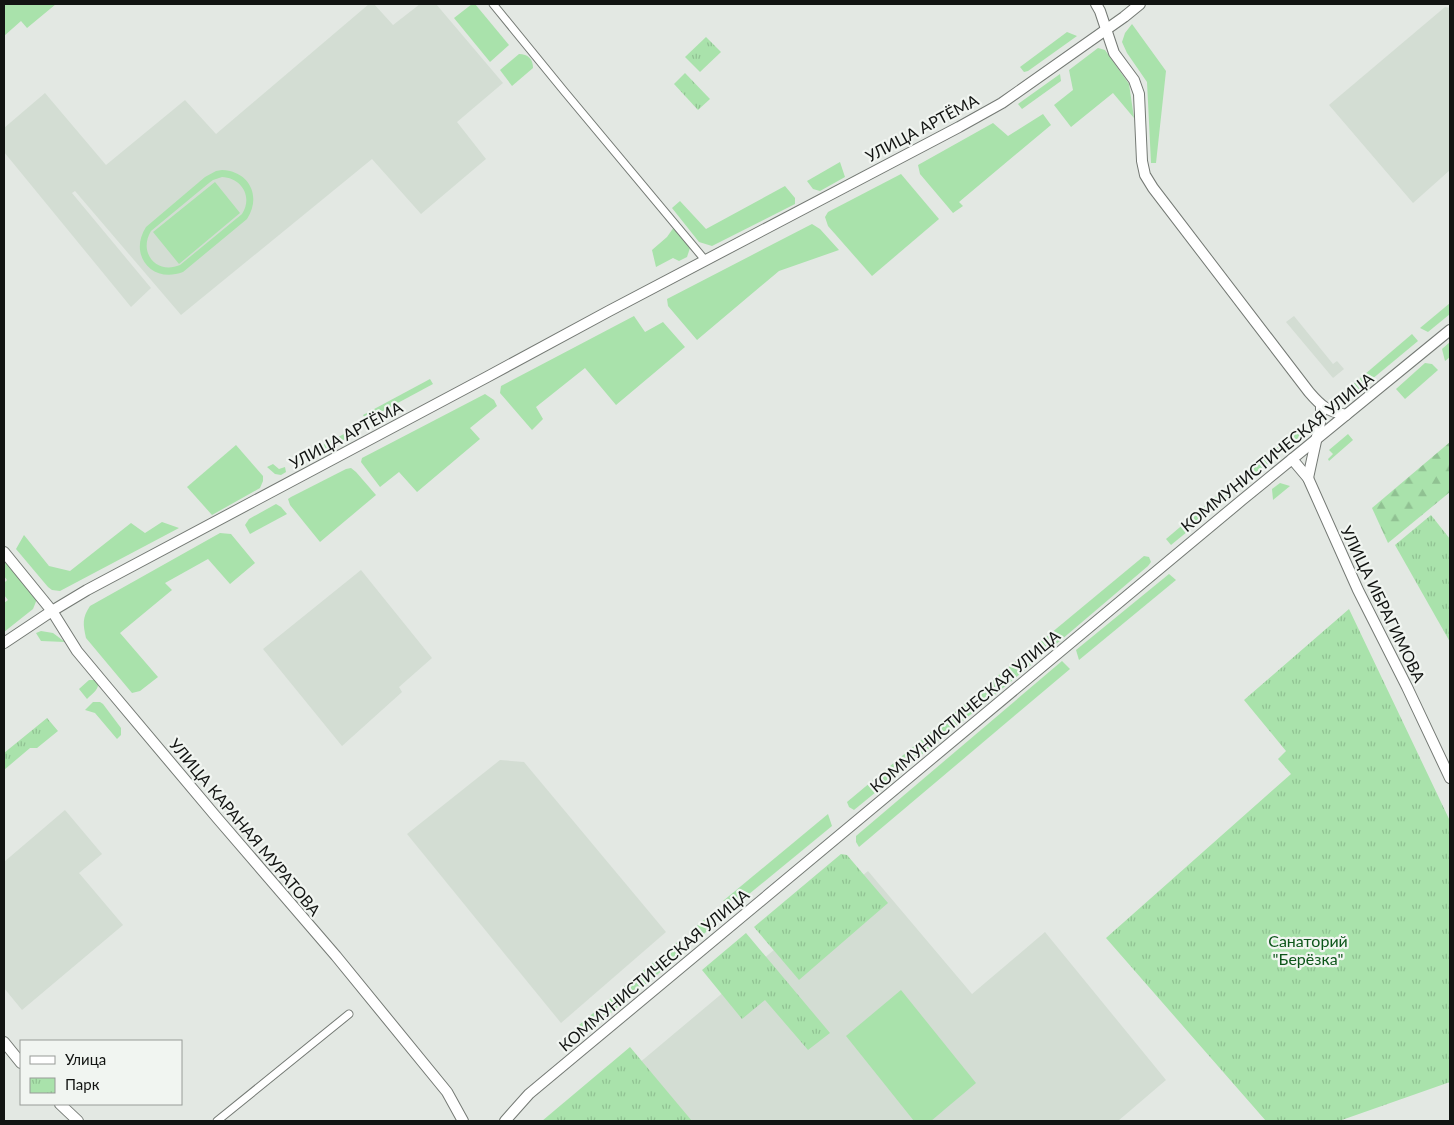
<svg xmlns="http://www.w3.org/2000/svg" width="1454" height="1125" viewBox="0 0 1454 1125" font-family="Lato,sans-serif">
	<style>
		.built { fill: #d3ddd3 }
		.green { fill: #a9e2ab; fill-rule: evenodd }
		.forest { fill: url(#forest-firs) }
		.park { fill: url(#park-tufts) }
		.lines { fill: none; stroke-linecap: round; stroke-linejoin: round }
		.street-casing { stroke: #747974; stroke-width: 9 }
		.secondary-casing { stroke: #747974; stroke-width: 12 }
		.street { stroke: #fff; stroke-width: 7 }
		.secondary { stroke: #fff; stroke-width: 10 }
		.labels { text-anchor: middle; stroke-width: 4.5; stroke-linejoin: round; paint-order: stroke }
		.street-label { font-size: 16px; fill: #121412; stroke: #f1f5f1 }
		.park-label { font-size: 16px; fill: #0d561a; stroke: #f1f5f1 }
	</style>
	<defs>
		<pattern id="forest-firs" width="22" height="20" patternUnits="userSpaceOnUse" patternTransform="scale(1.25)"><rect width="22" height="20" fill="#a9e2ab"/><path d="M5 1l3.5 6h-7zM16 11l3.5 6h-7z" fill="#90c192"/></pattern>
		<pattern id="park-tufts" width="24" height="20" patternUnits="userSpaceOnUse" patternTransform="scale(1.25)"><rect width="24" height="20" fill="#a9e2ab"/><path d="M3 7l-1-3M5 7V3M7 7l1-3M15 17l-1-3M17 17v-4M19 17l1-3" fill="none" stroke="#90c192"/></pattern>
	</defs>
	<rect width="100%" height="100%" fill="#e3e8e3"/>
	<g class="built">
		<polygon points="369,4 374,4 393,25 420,4 436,4 503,83 457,122 486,159 421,214 372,159 181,315 75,191 72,193 151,288 131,307 4,152 4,128 45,93 106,165 185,100 216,134"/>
		<polygon points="1445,7 1450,8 1450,170 1413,203 1329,105"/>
		<polygon points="1294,316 1333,364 1337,361 1344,369 1333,378 1286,322"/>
		<polygon points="361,570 432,658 399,687 402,692 342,746 263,649"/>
		<polygon points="500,760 524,762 666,932 561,1023 407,834"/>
		<polygon points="65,810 102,854 79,873 123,925 22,1010 4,988 4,862"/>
		<polygon points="868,871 972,994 1045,932 1166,1080 1118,1121 570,1121"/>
	</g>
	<g class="green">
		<polygon points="4,4 56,4 27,28 21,21 4,36"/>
		<polygon points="472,4 475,4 509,45 490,62 454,18"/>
		<polygon points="1132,24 1166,71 1156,163 1151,163 1147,82 1127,53 1122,42 1125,33"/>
		<polygon points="1067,32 1077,36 1028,71 1024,72 1020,67"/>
		<polygon points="1098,48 1105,50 1129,84 1134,118 1113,93 1071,127 1054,105 1073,90 1069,70"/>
		<path d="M519 54C528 54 533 59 533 68L512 86 500 70Z"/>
		<polygon points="1060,74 1061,81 1022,109 1018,104"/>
		<polygon points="1043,114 1051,125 959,202 963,206 953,213 920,174 918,165 993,123 1008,136"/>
		<polygon points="840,162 845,177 820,191 813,189 807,181"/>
		<path d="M222 170C249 171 262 196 247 219L183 272C152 284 128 255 146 227L205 177 216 171ZM222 177C242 178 253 197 242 214L180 265C156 275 138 252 151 231L209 183 213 180Z"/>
		<polygon points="901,174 939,219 872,276 828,226 825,217 828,212"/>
		<polygon points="215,182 240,213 179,264 153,232"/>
		<polygon points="785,186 795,198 795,204 712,246 699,242 672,208 680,201 706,229"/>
		<polygon points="812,224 820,229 839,250 779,271 697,340 668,306 667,299"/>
		<polygon points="674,227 690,248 687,257 679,261 673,258 656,267 652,250 667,237"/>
		<polygon points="1450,303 1450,314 1428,332 1420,328"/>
		<polygon points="634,316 645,332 663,322 685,347 616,405 585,368 536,407 543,419 532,430 500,393 501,386"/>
		<polygon points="1412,334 1418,341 1342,404 1337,398"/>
		<polygon points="1450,342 1450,357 1445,361 1442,349"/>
		<polygon points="1425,363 1432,364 1438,370 1405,399 1396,389"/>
		<polygon points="430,379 433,384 368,419 365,418 363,415"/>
		<polygon points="485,394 494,400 497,406 470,428 480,439 417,492 399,472 380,487 361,462 362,458"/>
		<polygon points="1306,424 1303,435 1240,487 1235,481"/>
		<polygon points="344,434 347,438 299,463 296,459"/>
		<polygon points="1348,434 1353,440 1329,461 1328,459 1333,454 1329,450"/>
		<polygon points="236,445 263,476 263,481 260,488 212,515 187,487"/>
		<polygon points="273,464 279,469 285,467 286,472 281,475 275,474 267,467"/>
		<polygon points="351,468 356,472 376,495 320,542 290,505 288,499 291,497 346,469"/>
		<polygon points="1280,483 1290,486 1273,500 1272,489"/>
		<polygon points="1226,488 1232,495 1171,545 1166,539"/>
		<polygon points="276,504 281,507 287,514 250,534 245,525 249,519"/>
		<polygon points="162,522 179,528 60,591 52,590 48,587 16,549 24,535 49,566 70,571 131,523 145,533"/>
		<path d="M220 533 231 534 255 563 230 584 208 559 165 583 172 590 120 633 158 677 140 691 132 693 86 638C83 624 82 618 90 606Z"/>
		<polygon points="4,554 37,599 33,609 4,632 4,603 8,600 4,595 4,583 7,580 4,576"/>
		<polygon points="1144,556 1149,557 1151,562 1148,566 1041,657 1036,653 1033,648"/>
		<polygon points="1169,574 1176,580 1079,660 1076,650"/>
		<polygon points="41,631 53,633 65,642 41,641 36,633"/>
		<polygon points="1023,655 1031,665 854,810 849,807 847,802"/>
		<polygon points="1062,661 1070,669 859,847 856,842 856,836"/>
		<path d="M89 680H98C100 689 93 693 87 699L79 689Z"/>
		<polygon points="93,702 100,702 103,704 121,728 121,735 117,739 95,713 85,710"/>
		<polygon points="828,814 832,826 743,899 723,901"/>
		<polygon points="712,913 719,921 699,938 694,937 692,930"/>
		<polygon points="681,939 685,951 631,997 620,990"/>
		<polygon points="901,990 976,1083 931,1121 914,1121 846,1036"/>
		<polygon points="616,994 620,1005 581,1039 573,1030"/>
	</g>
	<polygon class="forest" points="1450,442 1450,492 1388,543 1372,508"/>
	<g class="park">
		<polygon points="706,37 721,52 700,72 685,57"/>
		<polygon points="685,73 710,99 698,110 674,84"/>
		<polygon points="1431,515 1450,539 1450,642 1395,545"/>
		<polygon points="1349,609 1450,821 1450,1082 1339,1121 1266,1121 1106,938 1291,774 1278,759 1286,751 1244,700"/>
		<polygon points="47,718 58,731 37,748 30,748 4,770 4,753"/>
		<polygon points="841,854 847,855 888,903 799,980 754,927"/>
		<polygon points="746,933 830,1033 808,1050 765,1000 742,1019 702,970"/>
		<polygon points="630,1047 692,1121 542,1121"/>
	</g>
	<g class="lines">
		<g class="street-casing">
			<g id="street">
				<polyline points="493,4 564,91 705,260"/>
				<polyline points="217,1121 349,1014"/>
			</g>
		</g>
		<g class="secondary-casing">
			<g id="secondary">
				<path d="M1096 4 1100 11 1114 53 1134 80 1139 94 1142 161 1145 175 1153 188 1309 392C1321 406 1327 411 1346 415"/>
				<polyline points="1292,459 1308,478 1358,590 1407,687 1450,778"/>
				<polyline points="1308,478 1321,418 1321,406"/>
				<polyline points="4,552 52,611 77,651 107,687 218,819 336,956 447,1092 463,1121"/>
				<polyline points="4,643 52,611 87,590 487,377 609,311 959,127 1002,103 1124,17 1140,4"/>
				<polyline points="4,1042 21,1063"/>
				<polyline points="60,1104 78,1121"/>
				<polyline points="505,1121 529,1094 577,1054 1242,500 1450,330"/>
			</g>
		</g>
		<use href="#street" class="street"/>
		<use href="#secondary" class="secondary"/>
	</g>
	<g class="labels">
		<g class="street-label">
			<text transform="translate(922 128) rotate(-28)" y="6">УЛИЦА АРТЁМА</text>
			<text transform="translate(346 435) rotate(-28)" y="6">УЛИЦА АРТЁМА</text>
			<text transform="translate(1277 452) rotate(-39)" y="6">КОММУНИСТИЧЕСКАЯ УЛИЦА</text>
			<text transform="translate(1383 604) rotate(64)" y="6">УЛИЦА ИБРАГИМОВА</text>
			<text transform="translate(965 711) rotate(-40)" y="6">КОММУНИСТИЧЕСКАЯ УЛИЦА</text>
			<text transform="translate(245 827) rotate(50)" y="6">УЛИЦА КАРАНАЯ МУРАТОВА</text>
			<text transform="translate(654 970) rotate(-40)" y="6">КОММУНИСТИЧЕСКАЯ УЛИЦА</text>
		</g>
		<g class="park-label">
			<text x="1308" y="947">Санаторий<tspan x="1308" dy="18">"Берёзка"</tspan></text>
		</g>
	</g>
	<rect width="1454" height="1125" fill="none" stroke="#121412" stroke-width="10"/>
	<rect x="20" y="1040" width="162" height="65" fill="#f1f5f1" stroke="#989b98"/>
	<rect x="30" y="1056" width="25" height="8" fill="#ffffff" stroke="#989b98"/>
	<text x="65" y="1065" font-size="15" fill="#121412">Улица</text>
	<rect x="30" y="1078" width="25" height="15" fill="url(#park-tufts)" stroke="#989b98"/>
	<text x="65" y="1090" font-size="15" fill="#121412">Парк</text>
</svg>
